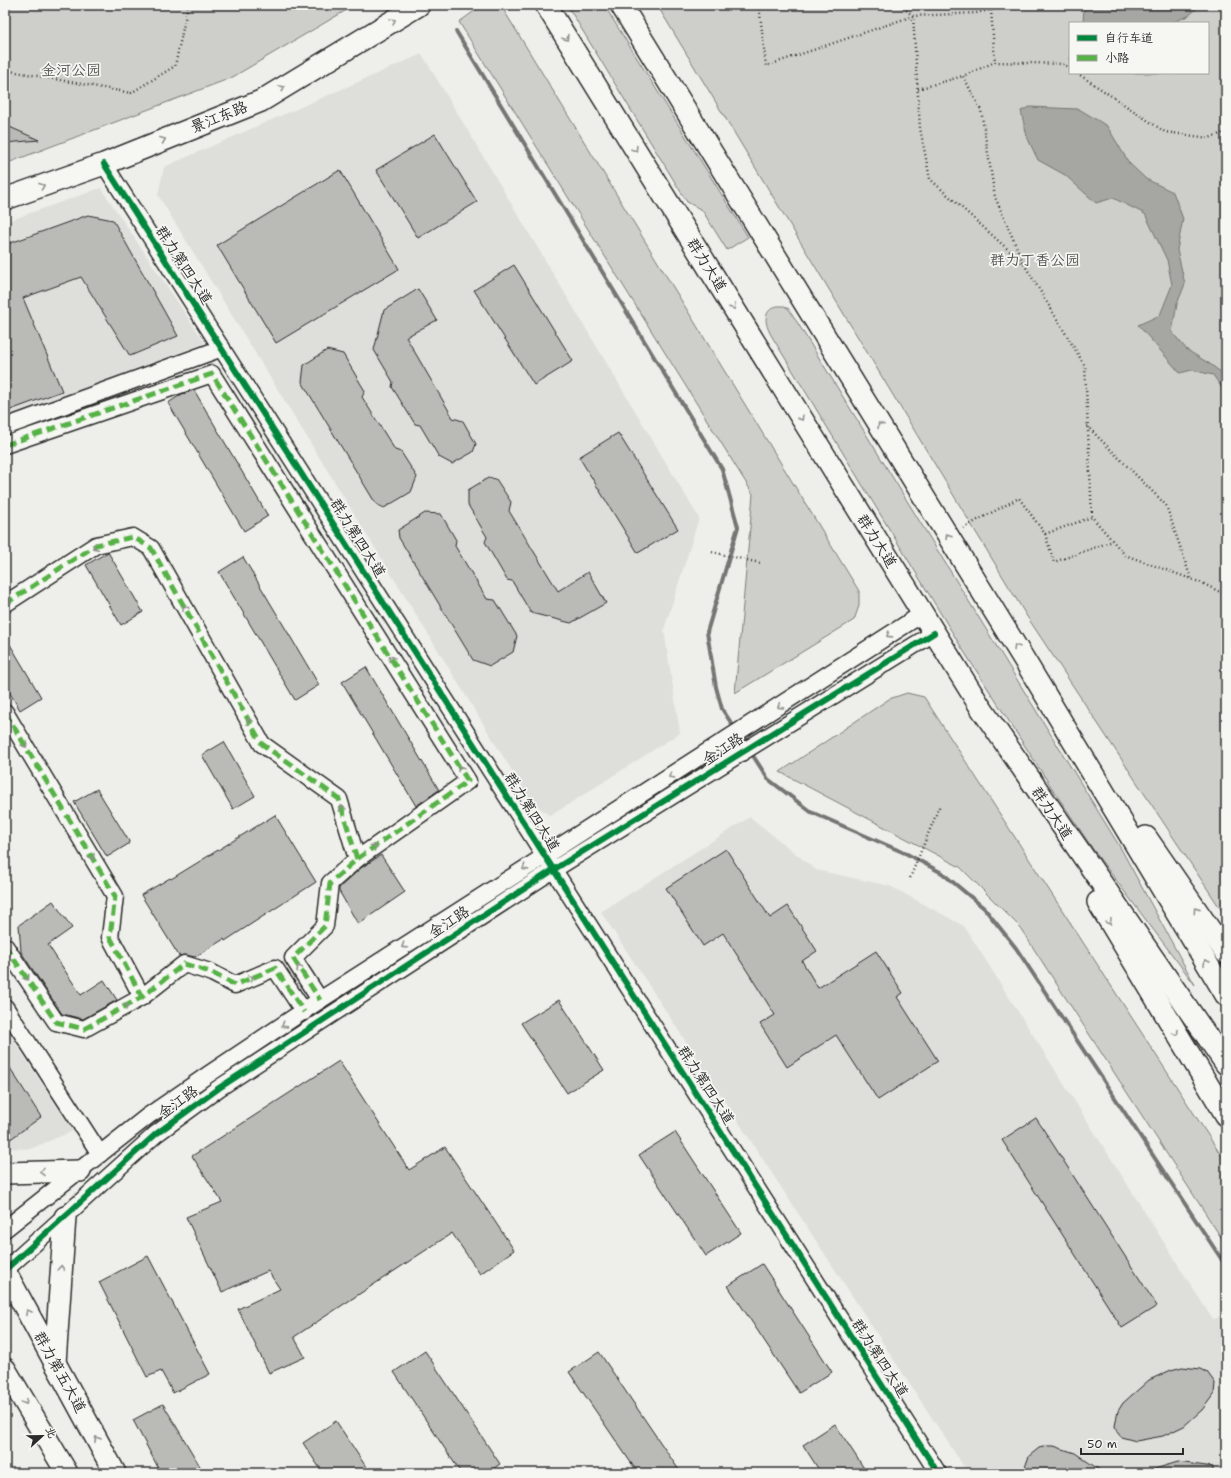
<svg xmlns="http://www.w3.org/2000/svg" width="1231" height="1478" viewBox="0 0 1231 1478" font-family="'Shantell Sans','LXGW WenKai TC',sans-serif">
	<style>
		.built { fill: #dededb }
		.green { fill: #cececa; stroke: #7c7c7a; fill-rule: evenodd }
		.water { fill: #a6a6a3; stroke: #757573 }
		.lines { fill: none; stroke-linecap: round; stroke-linejoin: round }
		.stream { stroke: #757573; stroke-width: 4 }
		.building { fill: #babab7; stroke: #2b2b2b }
		.minor-casing { stroke: #2b2b2b; stroke-width: 19 }
		.major-casing { stroke: #2b2b2b; stroke-width: 24 }
		.path { stroke: #2b2b2b; stroke-width: 2.5; stroke-dasharray: 1 3; stroke-linecap: butt }
		.minor { stroke: #f6f6f2; stroke-width: 16 }
		.major { stroke: #f6f6f2; stroke-width: 21 }
		.quiet { stroke: #56b246; stroke-width: 5; stroke-dasharray: 10 5; stroke-linecap: butt }
		.cycleway-casing { stroke: #f6f6f2; stroke-width: 8 }
		.cycleway { stroke: #00873e; stroke-width: 6 }
		.oneway { stroke: #90908e }
		.labels { text-anchor: middle; stroke-width: 3.5; stroke-linejoin: round; paint-order: stroke }
		.park-label { font-size: 15px; fill: #545453; stroke: #f6f6f2 }
		.street-label { font-size: 15px; fill: #2b2b2b; stroke: #f6f6f2 }
	</style>
	<rect width="100%" height="100%" fill="#eeeeea"/>
	<filter id="ink" filterUnits="userSpaceOnUse"><feTurbulence type="fractalNoise" baseFrequency=".025" numOctaves="2"/><feDisplacementMap in="SourceGraphic" scale="8" xChannelSelector="R" yChannelSelector="G"/><feConvolveMatrix kernelMatrix="1 2 1 2 8 2 1 2 1" color-interpolation-filters="sRGB"/></filter>
	<g filter="url(#ink)">
		<g class="built">
			<polygon points="422,54 699,518 664,630 680,733 550,816 530,800 158,195 164,167"/>
			<polygon points="101,188 205,343 5,418 5,222"/>
			<polygon points="750,817 816,870 890,886 964,926 1213,1320 1223,1314 1226,1318 1226,1473 968,1473 601,912"/>
			<polygon points="5,1027 73,1131 30,1149 5,1148"/>
		</g>
		<g class="green">
			<polygon points="5,5 355,5 231,78 5,164"/>
			<polygon points="483,5 495,5 503,9 859,591 859,606 854,620 735,693 753,494 459,22"/>
			<polygon points="567,5 604,5 748,237 727,250 702,210 687,202"/>
			<path d="M657 5H1226V917L1026 615ZM1070 23H1208V73H1070Z"/>
			<path d="M777 306H784L789 309 1120 847 1195 985 1097 855 1052 788 963 650 771 335C765 324 762 311 777 306Z"/>
			<polygon points="907,693 924,697 1226,1163 1226,1245 1019,926 960,867 780,772 889,699"/>
		</g>
		<g class="water">
			<polygon points="1084,5 1201,5 1188,16 1171,23 1083,23"/>
			<polygon points="1029,107 1079,109 1107,126 1129,163 1146,179 1173,192 1183,219 1177,250 1185,284 1177,304 1172,332 1187,350 1210,364 1226,376 1226,394 1213,375 1192,370 1180,373 1138,325 1160,315 1172,285 1167,260 1145,214 1113,198 1096,203 1065,175 1038,160 1027,137 1021,111"/>
		</g>
		<g class="lines">
			<g class="stream">
				<polyline points="456,31 722,469 738,527 707,632 716,687 722,709 736,730"/>
				<polyline points="750,751 768,779 811,812 907,854 942,873 984,908 1016,948 1226,1266"/>
			</g>
		</g>
		<g class="building">
			<polygon points="5,125 39,140 5,143"/>
			<polygon points="435,134 477,202 418,238 376,170"/>
			<polygon points="340,170 399,269 276,343 217,245"/>
			<polygon points="88,215 113,220 178,336 130,356 81,277 23,298 62,391 5,412 5,245"/>
			<polygon points="514,265 573,361 534,385 474,290"/>
			<polygon points="418,289 437,320 406,337 453,418 463,421 476,444 473,452 452,464 439,457 420,425 415,424 392,387 393,382 374,350 384,310"/>
			<polygon points="327,350 343,354 365,391 362,397 395,450 401,452 417,477 411,492 384,508 376,504 302,382 304,365"/>
			<polygon points="194,390 268,516 244,531 168,403 182,394"/>
			<polygon points="618,433 678,529 638,553 579,457"/>
			<polygon points="488,478 496,479 511,502 509,511 558,591 588,572 606,603 571,623 531,613 512,581 507,580 485,542 487,537 468,505 468,490"/>
			<polygon points="425,513 441,514 456,540 455,546 487,599 495,600 517,636 513,652 490,666 473,660 399,538 398,530"/>
			<polygon points="108,552 143,612 121,625 86,565"/>
			<polygon points="243,557 319,685 295,700 219,572"/>
			<polygon points="5,636 41,697 20,710 5,685"/>
			<polygon points="366,667 439,790 416,806 342,682"/>
			<polygon points="224,742 255,796 233,809 202,755"/>
			<polygon points="97,789 130,843 107,857 74,802"/>
			<polygon points="275,815 316,882 225,941 224,939 195,957 186,955 179,956 141,895 170,878 171,879"/>
			<polygon points="726,849 770,918 788,906 817,951 802,961 818,988 876,951 903,993 897,997 938,1061 878,1100 836,1035 787,1067 760,1024 775,1015 723,933 703,946 666,888"/>
			<polygon points="381,855 405,892 358,924 339,891 339,888 361,868"/>
			<polygon points="53,901 72,928 48,945 81,995 104,980 117,1000 83,1019 62,1014 21,952 19,925"/>
			<polygon points="559,1000 604,1070 567,1093 521,1023"/>
			<polygon points="5,1060 41,1117 5,1143"/>
			<polygon points="339,1061 409,1170 445,1147 514,1250 480,1274 452,1233 294,1337 305,1357 269,1373 238,1309 280,1289 268,1271 222,1292 186,1217 222,1202 192,1156"/>
			<polygon points="1036,1118 1157,1306 1122,1328 1002,1140"/>
			<polygon points="675,1132 741,1233 706,1256 639,1155"/>
			<polygon points="148,1256 210,1374 173,1393 161,1371 147,1377 99,1282"/>
			<polygon points="762,1264 832,1372 799,1393 728,1286"/>
			<polygon points="425,1351 500,1464 487,1473 461,1473 394,1372"/>
			<polygon points="599,1352 681,1473 638,1473 569,1372"/>
			<polygon points="1182,1367 1201,1369 1207,1372 1215,1383 1214,1394 1202,1410 1184,1426 1163,1436 1136,1441 1121,1437 1117,1432 1115,1426 1118,1411 1123,1403 1149,1380 1171,1370"/>
			<polygon points="163,1404 204,1473 161,1473 133,1420"/>
			<polygon points="336,1421 370,1473 323,1473 303,1443"/>
			<polygon points="835,1424 867,1473 821,1473 803,1445"/>
			<polygon points="1047,1446 1054,1446 1075,1453 1104,1473 1023,1473 1029,1456 1039,1448"/>
			<polygon points="1178,1462 1213,1467 1213,1473 1151,1473 1151,1470"/>
		</g>
		<g class="lines">
			<g class="minor-casing">
				<g id="minor">
					<polyline points="104,164 938,1473"/>
					<polyline points="5,427 222,348"/>
					<polyline points="5,445 212,374 468,781 357,859 330,883 325,926 293,958 320,1000"/>
					<polyline points="5,604 96,545 133,537 151,548 262,744 339,799 357,859"/>
					<polyline points="5,712 115,896 110,937 142,997"/>
					<polyline points="5,946 56,1022 84,1029 142,997 184,964 210,972 235,985 275,968 304,1012"/>
					<polyline points="5,1007 100,1154"/>
					<polyline points="5,1229 148,1116 209,1074 320,1000 922,614"/>
					<polyline points="5,1270 156,1134 219,1088 553,870 934,633"/>
				</g>
			</g>
			<g class="major-casing">
				<g id="major">
					<polyline points="546,5 981,708 1226,1064"/>
					<polyline points="621,5 1028,666 1226,995"/>
					<polyline points="5,199 104,164 261,101 419,5"/>
					<polyline points="1146,837 1226,953"/>
					<polyline points="1098,902 1226,1115"/>
					<polyline points="5,1173 80,1171"/>
					<polyline points="5,1271 115,1473"/>
					<polyline points="55,1363 65,1217"/>
					<polyline points="5,1369 67,1473"/>
				</g>
			</g>
			<g class="path">
				<polyline points="759,5 766,66 913,16 976,13 1011,5"/>
				<polyline points="900,5 913,16 920,128 930,179 1024,264 1085,366 1092,517 1125,555 1202,583 1226,595"/>
				<polyline points="991,10 995,62"/>
				<polyline points="5,70 131,93 175,66 188,5"/>
				<polyline points="1077,73 1165,132 1209,138 1226,132"/>
				<polyline points="918,89 963,76"/>
				<polyline points="1226,261 1222,288 1226,296"/>
				<polyline points="1023,262 995,197 981,110 963,76 995,62 1063,64 1070,68"/>
				<polyline points="1087,426 1166,505 1191,579"/>
				<polyline points="963,528 1019,498 1045,534 1092,517"/>
				<polyline points="1045,534 1054,562 1113,541"/>
				<polyline points="712,552 760,563"/>
				<polyline points="910,878 940,805"/>
			</g>
			<use href="#minor" class="minor"/>
			<use href="#major" class="major"/>
			<g class="quiet">
				<polyline points="5,445 212,374 468,781 357,859 330,883 325,926 293,958 320,1000"/>
				<polyline points="5,604 96,545 133,537 151,548 262,744 339,799 357,859"/>
				<polyline points="5,712 115,896 110,937 142,997"/>
				<polyline points="5,946 56,1022 84,1029 142,997 184,964 210,972 235,985 275,968 304,1012"/>
			</g>
			<g class="cycleway-casing">
				<g id="cycleway">
					<polyline points="104,164 938,1473"/>
					<polyline points="5,1270 156,1134 219,1088 553,870 934,633"/>
				</g>
			</g>
			<use href="#cycleway" class="cycleway"/>
		</g>
		<defs><path id="oneway-chevron" d="M-2-3.5L2.5 0L-2 3.5" fill="none" stroke-width="1.6" stroke-linecap="round" stroke-linejoin="round"/></defs>
		<g class="oneway">
			<use href="#oneway-chevron" transform="translate(393 21) rotate(-31)"/>
			<use href="#oneway-chevron" transform="translate(566 38) rotate(58)"/>
			<use href="#oneway-chevron" transform="translate(282 88) rotate(-31)"/>
			<use href="#oneway-chevron" transform="translate(163 140) rotate(-22)"/>
			<use href="#oneway-chevron" transform="translate(635 149) rotate(58)"/>
			<use href="#oneway-chevron" transform="translate(42 186) rotate(-20)"/>
			<use href="#oneway-chevron" transform="translate(733 307) rotate(58)"/>
			<use href="#oneway-chevron" transform="translate(801 418) rotate(58)"/>
			<use href="#oneway-chevron" transform="translate(880 425) rotate(-122)"/>
			<use href="#oneway-chevron" transform="translate(948 536) rotate(-122)"/>
			<use href="#oneway-chevron" transform="translate(95 547) rotate(154)"/>
			<use href="#oneway-chevron" transform="translate(185 608) rotate(-119)"/>
			<use href="#oneway-chevron" transform="translate(889 635) rotate(147)"/>
			<use href="#oneway-chevron" transform="translate(1016 647) rotate(-122)"/>
			<use href="#oneway-chevron" transform="translate(391 658) rotate(-122)"/>
			<use href="#oneway-chevron" transform="translate(780 706) rotate(147)"/>
			<use href="#oneway-chevron" transform="translate(249 721) rotate(-119)"/>
			<use href="#oneway-chevron" transform="translate(25 745) rotate(59)"/>
			<use href="#oneway-chevron" transform="translate(460 768) rotate(-122)"/>
			<use href="#oneway-chevron" transform="translate(671 776) rotate(148)"/>
			<use href="#oneway-chevron" transform="translate(342 808) rotate(-107)"/>
			<use href="#oneway-chevron" transform="translate(374 847) rotate(-35)"/>
			<use href="#oneway-chevron" transform="translate(92 857) rotate(59)"/>
			<use href="#oneway-chevron" transform="translate(525 868) rotate(147)"/>
			<use href="#oneway-chevron" transform="translate(1196 910) rotate(-125)"/>
			<use href="#oneway-chevron" transform="translate(1109 922) rotate(59)"/>
			<use href="#oneway-chevron" transform="translate(404 946) rotate(147)"/>
			<use href="#oneway-chevron" transform="translate(1206 962) rotate(-121)"/>
			<use href="#oneway-chevron" transform="translate(299 968) rotate(-123)"/>
			<use href="#oneway-chevron" transform="translate(27 978) rotate(56)"/>
			<use href="#oneway-chevron" transform="translate(251 978) rotate(-23)"/>
			<use href="#oneway-chevron" transform="translate(126 1006) rotate(-29)"/>
			<use href="#oneway-chevron" transform="translate(284 1025) rotate(147)"/>
			<use href="#oneway-chevron" transform="translate(1176 1033) rotate(59)"/>
			<use href="#oneway-chevron" transform="translate(42 1172) rotate(179)"/>
			<use href="#oneway-chevron" transform="translate(61 1268) rotate(-86)"/>
			<use href="#oneway-chevron" transform="translate(28 1312) rotate(-119)"/>
			<use href="#oneway-chevron" transform="translate(25 1402) rotate(59)"/>
			<use href="#oneway-chevron" transform="translate(97 1439) rotate(-119)"/>
		</g>
	</g>
	<g class="labels">
		<g class="park-label">
			<text x="71" y="75">金河公园</text>
			<text x="1035" y="265">群力丁香公园</text>
		</g>
		<g class="street-label">
			<text transform="translate(219 117) rotate(-22)" y="5">景江东路</text>
			<text transform="translate(184 265) rotate(57)" y="5">群力第四大道</text>
			<text transform="translate(707 265) rotate(58)" y="5">群力大道</text>
			<text transform="translate(358 538) rotate(58)" y="5">群力第四大道</text>
			<text transform="translate(877 541) rotate(58)" y="5">群力大道</text>
			<text transform="translate(723 749) rotate(-33)" y="5">金江路</text>
			<text transform="translate(532 812) rotate(58)" y="5">群力第四大道</text>
			<text transform="translate(1052 813) rotate(56)" y="5">群力大道</text>
			<text transform="translate(449 922) rotate(-33)" y="5">金江路</text>
			<text transform="translate(706 1085) rotate(57)" y="5">群力第四大道</text>
			<text transform="translate(178 1102) rotate(-36)" y="5">金江路</text>
			<text transform="translate(880 1358) rotate(57)" y="5">群力第四大道</text>
			<text transform="translate(60 1372) rotate(61)" y="5">群力第五大道</text>
		</g>
	</g>
	<rect width="1231" height="1478" fill="none" stroke="#f6f6f2" stroke-width="20"/>
	<rect x="10" y="10" width="1211" height="1458" fill="none" stroke="#2b2b2b" stroke-width="1.5" filter="url(#ink)"/>
	<rect x="1069" y="22" width="140" height="52" fill="#f6f6f2" stroke="#a5a5a2"/>
	<rect x="1077" y="35" width="20" height="6" fill="#00873e" stroke="#a5a5a2"/>
	<text x="1105" y="42" font-size="12" fill="#2b2b2b">自行车道</text>
	<rect x="1077" y="55" width="20" height="6" fill="#56b246" stroke="#a5a5a2"/>
	<text x="1105" y="62" font-size="12" fill="#2b2b2b">小路</text>
	<g transform="translate(42 1436) rotate(68)" stroke="#f6f6f2" stroke-width="3" paint-order="stroke">
	<path d="M0-3L7 15L0 10L-7 15Z" fill="#2b2b2b"/>
	<text y="-6" font-size="11" font-weight="bold" text-anchor="middle" fill="#2b2b2b">北</text>
	</g>
	<path d="M1081 1448v6h102v-6" fill="none" stroke="#2b2b2b" stroke-width="2"/>
	<text x="1087" y="1448" font-size="12" fill="#2b2b2b" stroke="#f6f6f2" stroke-width="3" paint-order="stroke">50 m</text>
</svg>
